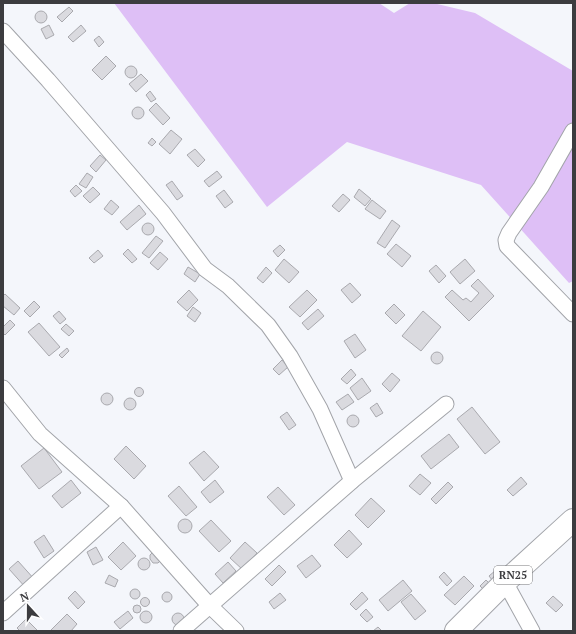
<svg xmlns="http://www.w3.org/2000/svg" width="576" height="634" viewBox="0 0 576 634" font-family="'PT Serif',serif">
	<style>
		.green { fill: #debff6 }
		.building { fill: #dadadf; stroke: #a9a9ae }
		.lines { fill: none; stroke-linecap: round; stroke-linejoin: round }
		.street-casing { stroke: #a2a4a9; stroke-width: 17 }
		.primary-casing { stroke: #a2a4a9; stroke-width: 24 }
		.street { stroke: #fff; stroke-width: 15 }
		.primary { stroke: #fff; stroke-width: 22 }
		.labels { text-anchor: middle; stroke-width: 4; stroke-linejoin: round; paint-order: stroke }
		.shield { fill: #fff; stroke: #767679; stroke-width: 1 }
		.shield-label { font-size: 11px; font-weight: bold; fill: #3c3c3f }
	</style>
	<rect width="100%" height="100%" fill="#f4f6fb"/>
	<polygon class="green" points="114,3 379,3 394,13 410,3 433,3 475,13 573,71 573,281 569,283 481,185 347,142 267,207"/>
	<g class="building">
		<polygon points="69,7 73,11 62,22 57,17"/>
		<circle cx="41" cy="17" r="6"/>
		<polygon points="49,25 54,35 46,39 41,29"/>
		<polygon points="81,25 86,31 73,42 68,37"/>
		<polygon points="99,36 104,42 99,47 94,40"/>
		<polygon points="106,56 116,66 102,80 92,70"/>
		<circle cx="131" cy="72" r="6"/>
		<polygon points="141,74 148,81 136,92 129,84"/>
		<polygon points="150,91 156,99 151,102 146,95"/>
		<polygon points="156,103 170,118 163,125 149,110"/>
		<circle cx="138" cy="113" r="6"/>
		<polygon points="171,130 182,139 170,154 159,144"/>
		<polygon points="152,138 156,142 152,146 148,143"/>
		<polygon points="195,149 205,160 198,167 187,155"/>
		<polygon points="100,155 106,160 96,172 90,166"/>
		<polygon points="217,171 222,177 209,187 204,181"/>
		<polygon points="87,173 93,177 86,188 79,184"/>
		<polygon points="172,181 183,196 177,200 166,185"/>
		<polygon points="76,185 82,191 75,197 70,191"/>
		<polygon points="93,187 100,194 90,203 83,196"/>
		<polygon points="359,189 371,199 365,206 354,197"/>
		<polygon points="224,190 233,202 225,208 216,196"/>
		<polygon points="343,194 350,200 339,212 332,206"/>
		<polygon points="111,200 119,207 112,215 104,209"/>
		<polygon points="372,200 386,211 380,219 365,209"/>
		<polygon points="139,205 146,214 127,230 120,222"/>
		<polygon points="392,220 400,226 385,248 377,243"/>
		<circle cx="148" cy="229" r="6"/>
		<polygon points="156,236 163,241 149,258 142,253"/>
		<polygon points="396,244 411,256 402,267 387,254"/>
		<polygon points="280,245 285,250 278,257 273,251"/>
		<polygon points="128,249 137,259 132,263 123,254"/>
		<polygon points="98,250 103,256 94,263 89,258"/>
		<polygon points="160,252 168,259 158,270 150,263"/>
		<polygon points="284,259 299,272 289,283 275,270"/>
		<polygon points="465,259 475,271 460,284 450,272"/>
		<polygon points="436,265 446,276 439,283 429,271"/>
		<polygon points="188,267 200,274 195,282 184,274"/>
		<polygon points="266,267 272,273 263,283 257,278"/>
		<polygon points="478,279 494,296 469,321 445,297 452,290 463,300 466,298 471,302 479,293 471,286"/>
		<polygon points="350,283 361,295 352,303 341,290"/>
		<polygon points="189,290 198,300 187,311 177,302"/>
		<polygon points="307,290 317,300 300,317 289,307"/>
		<polygon points="5,294 20,308 14,315 3,306 3,296"/>
		<polygon points="34,301 40,307 30,317 24,311"/>
		<polygon points="394,304 405,315 396,324 385,313"/>
		<polygon points="193,307 201,313 195,322 187,316"/>
		<polygon points="318,309 324,316 308,330 302,323"/>
		<polygon points="59,311 66,319 60,324 53,316"/>
		<polygon points="423,311 441,327 421,351 402,336"/>
		<polygon points="10,320 15,325 5,335 3,333 3,327"/>
		<polygon points="39,323 60,347 49,356 28,332"/>
		<polygon points="66,324 74,331 69,336 61,329"/>
		<polygon points="355,334 366,350 355,358 344,341"/>
		<polygon points="67,348 69,351 62,358 59,355"/>
		<circle cx="437" cy="358" r="6"/>
		<polygon points="282,360 288,367 279,375 273,369"/>
		<polygon points="351,369 356,375 347,384 341,379"/>
		<polygon points="392,373 400,380 390,392 382,384"/>
		<polygon points="362,378 371,391 358,400 350,388"/>
		<circle cx="139" cy="392" r="4.5"/>
		<circle cx="107" cy="399" r="6"/>
		<polygon points="348,394 354,402 342,410 336,402"/>
		<circle cx="130" cy="404" r="6"/>
		<polygon points="377,403 383,413 376,417 370,408"/>
		<polygon points="472,407 500,442 485,454 457,419"/>
		<polygon points="287,412 296,425 289,430 280,417"/>
		<circle cx="353" cy="421" r="6"/>
		<polygon points="449,434 459,447 431,469 421,456"/>
		<polygon points="126,446 146,466 134,479 114,459"/>
		<polygon points="44,448 62,472 39,489 21,466"/>
		<polygon points="204,451 219,467 204,481 189,463"/>
		<polygon points="420,474 431,483 420,495 409,486"/>
		<polygon points="521,477 527,484 513,496 507,490"/>
		<polygon points="71,480 81,493 62,508 52,496"/>
		<polygon points="215,480 224,492 210,503 201,492"/>
		<polygon points="448,482 453,487 436,504 431,499"/>
		<polygon points="179,486 197,507 186,516 168,496"/>
		<polygon points="278,487 295,505 284,515 267,497"/>
		<polygon points="371,498 385,511 368,528 355,515"/>
		<circle cx="185" cy="526" r="7"/>
		<polygon points="211,520 231,541 219,552 199,531"/>
		<polygon points="349,530 362,544 347,558 334,545"/>
		<polygon points="44,535 54,551 44,558 34,542"/>
		<polygon points="123,542 136,556 121,570 108,557"/>
		<polygon points="245,542 257,553 243,570 230,558"/>
		<polygon points="96,547 103,560 93,565 87,552"/>
		<polygon points="153,552 161,560 158,563 153,563 150,559 150,555"/>
		<polygon points="312,555 321,566 306,578 297,566"/>
		<circle cx="144" cy="564" r="6"/>
		<polygon points="18,561 35,580 26,588 9,569"/>
		<polygon points="228,562 236,571 223,583 215,574"/>
		<polygon points="279,565 286,572 272,586 265,579"/>
		<polygon points="496,570 503,578 496,585 489,576"/>
		<polygon points="444,572 452,581 447,586 439,577"/>
		<polygon points="109,575 118,580 115,587 105,583"/>
		<polygon points="464,576 474,586 455,605 444,595"/>
		<polygon points="403,580 412,591 388,611 379,600"/>
		<polygon points="486,580 493,587 487,593 480,586"/>
		<circle cx="135" cy="594" r="5"/>
		<polygon points="75,591 85,602 78,609 68,598"/>
		<polygon points="362,592 368,599 356,610 350,604"/>
		<circle cx="167" cy="597" r="5"/>
		<polygon points="280,593 286,600 274,609 269,602"/>
		<polygon points="411,594 426,611 415,620 401,602"/>
		<polygon points="553,596 563,605 556,612 546,603"/>
		<circle cx="145" cy="602" r="4.5"/>
		<circle cx="137" cy="609" r="4"/>
		<polygon points="366,609 373,617 367,622 360,615"/>
		<circle cx="146" cy="617" r="6"/>
		<polygon points="128,611 133,618 120,629 114,622"/>
		<circle cx="178" cy="619" r="6"/>
		<polygon points="67,614 77,624 71,631 50,631"/>
		<polygon points="26,619 38,631 20,631 17,628"/>
		<polygon points="378,627 382,631 373,631"/>
	</g>
	<g class="lines">
		<g class="street-casing">
			<g id="street">
				<polyline points="3,31 48,80 163,213 205,269 228,286 268,325 290,356 320,409 352,481"/>
				<polyline points="573,131 541,187 509,233 506,240 507,246 573,314"/>
				<polyline points="3,388 40,434 121,506 209,605 236,631"/>
				<polyline points="505,582 532,631"/>
				<polyline points="3,613 121,506"/>
				<polyline points="181,631 352,481 446,404"/>
			</g>
		</g>
		<g class="primary-casing">
			<polyline id="primary" points="456,631 505,582 573,520"/>
		</g>
		<use href="#street" class="street"/>
		<use href="#primary" class="primary"/>
	</g>
	<g class="labels">
		<rect class="shield" x="494" y="566" width="38" height="18" rx="3"/>
		<g class="shield-label">
			<text x="513" y="579">RN25</text>
		</g>
	</g>
	<rect width="576" height="634" fill="none" stroke="#3c3c3f" stroke-width="8"/>
	<g transform="translate(28 606) rotate(339)" stroke="#ffffff" stroke-width="3" paint-order="stroke">
	<path d="M0-3L7 15L0 10L-7 15Z" fill="#3c3c3f"/>
	<text y="-6" font-size="11" font-weight="bold" text-anchor="middle" fill="#3c3c3f">N</text>
	</g>
</svg>
